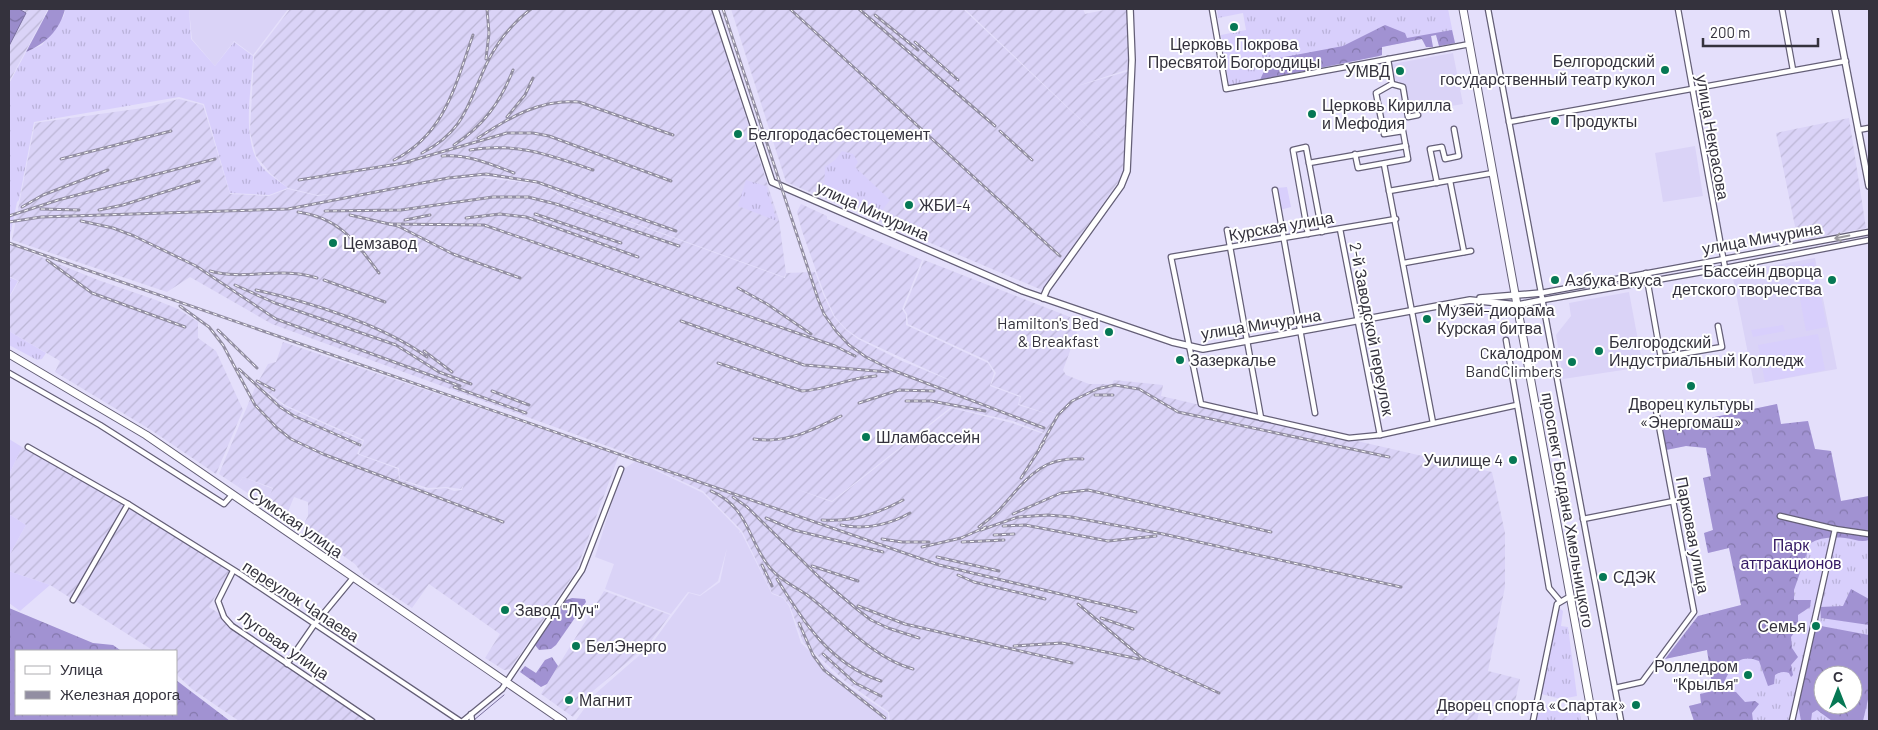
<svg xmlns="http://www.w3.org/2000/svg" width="1878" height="730" viewBox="0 0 1878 730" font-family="Barlow,sans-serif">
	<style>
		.built { fill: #dad3f7 }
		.industrial { fill: url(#industrial-furrows); fill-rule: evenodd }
		.grass { fill: url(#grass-tufts); fill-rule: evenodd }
		.forest { fill: url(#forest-crowns); fill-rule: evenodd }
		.garden { fill: #d8cffc }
		.water { fill: url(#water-waves); stroke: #7b71a0 }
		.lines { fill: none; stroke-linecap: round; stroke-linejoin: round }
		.stream { stroke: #7b71a0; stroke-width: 1 }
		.street-casing { stroke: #645f77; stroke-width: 7 }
		.secondary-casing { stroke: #645f77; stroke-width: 8 }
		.primary-casing { stroke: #645f77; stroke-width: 9 }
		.street { stroke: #fff; stroke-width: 4.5 }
		.secondary { stroke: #fff; stroke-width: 5.5 }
		.primary { stroke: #fff; stroke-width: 7 }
		.rail-casing { stroke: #928ea2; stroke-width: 3 }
		.rail { stroke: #fff; stroke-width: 1; stroke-dasharray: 4; stroke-linecap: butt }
		.oneway { stroke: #9a989e }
		.poi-dot { fill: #067854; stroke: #fff; stroke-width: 2 }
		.labels { text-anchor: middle; stroke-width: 4; stroke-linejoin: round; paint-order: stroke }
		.poi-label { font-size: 16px; fill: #34323d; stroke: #fff; text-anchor: start }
		.street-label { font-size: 16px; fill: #34323d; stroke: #fff }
		.park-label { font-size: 16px; fill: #361b65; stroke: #fff }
	</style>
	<defs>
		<pattern id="industrial-furrows" width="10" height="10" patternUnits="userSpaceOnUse" patternTransform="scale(1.25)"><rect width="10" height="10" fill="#dad3f7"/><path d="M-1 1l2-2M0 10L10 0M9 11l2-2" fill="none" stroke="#bcb6d5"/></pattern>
		<pattern id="grass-tufts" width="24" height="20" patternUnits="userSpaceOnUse" patternTransform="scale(1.25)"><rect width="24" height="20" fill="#d8cffc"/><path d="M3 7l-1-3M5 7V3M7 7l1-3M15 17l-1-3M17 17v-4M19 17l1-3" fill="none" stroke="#bab2d9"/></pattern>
		<pattern id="forest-crowns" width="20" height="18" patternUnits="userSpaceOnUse" patternTransform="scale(1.25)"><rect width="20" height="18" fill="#a192d2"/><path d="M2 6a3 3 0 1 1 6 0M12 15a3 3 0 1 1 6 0" fill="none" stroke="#8478ac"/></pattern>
		<pattern id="water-waves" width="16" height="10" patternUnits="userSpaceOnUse" patternTransform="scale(1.25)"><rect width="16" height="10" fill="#9a8ccb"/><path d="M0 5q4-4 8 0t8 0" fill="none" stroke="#7e73a6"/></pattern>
	</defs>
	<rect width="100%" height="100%" fill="#e4dffb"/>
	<g class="built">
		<polygon points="189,9 288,9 253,55 234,41 215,66 192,39"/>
		<polygon points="1453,53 1463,104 1404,114 1399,81 1396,82 1392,64"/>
		<polygon points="1695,146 1703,196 1663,202 1655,153"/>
		<polygon points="1815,258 1837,369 1754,384 1732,273"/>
		<polygon points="1629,292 1643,367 1563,379 1556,335 1571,316 1569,303"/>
		<polygon points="636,461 703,493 740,531 739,533 741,532 772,594 783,598 789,606 801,643 844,684 888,713 888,721 576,720 595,694 650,646 689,593 700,596 720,582 727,548 718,581 700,595 688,592 671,614 605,589 614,564 595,557 622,470"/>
		<polygon points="243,477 273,489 266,505 237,486"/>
	</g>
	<g class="industrial">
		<polygon points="9,9 48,9 9,82"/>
		<path d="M290 9H711L779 220 786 273 815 272 823 294 834 317 846 330 858 339 902 361 954 382 859 338 847 330 835 317 824 293 802 231 797 212 801 204 827 216V219L922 260 902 309 906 315V325L988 363 994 373 990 386 1020 397 1018 405 1051 415 1019 404 1021 396 991 385 996 373 988 361 908 324 907 314 904 309 924 260 1070 317 1067 328 1077 332 1063 370 1066 375 1089 384H1112L1114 380 1163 385 1161 396 1492 472 1505 533V587L1488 671 1520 679 1513 711 1481 703 1477 721H890L889 712 846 682 803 642 790 606 783 597 772 593 742 531 703 491 645 464 629 454 272 324 190 277 167 292 12 240 35 123 143 108 179 99 203 105 230 194 269 196 288 189 318 196 330 194 317 195 288 188 271 174 256 156 250 132 254 56ZM477 176 494 177 536 183 548 187 568 199 784 277 786 273 785 278 568 200 548 188 536 184 478 177 442 182ZM951 407 1013 421 1044 433 1050 419 1044 434 1012 423 952 408 832 502 793 488 832 501Z"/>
		<polygon points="731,9 963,9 1120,157 965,9 1083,9 1085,14 1109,9 1127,9 1129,69 1074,87 1129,71 1123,175 1042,290 786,182"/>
		<polygon points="1849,118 1866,228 1798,241 1776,133"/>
		<polygon points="9,244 98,280 156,300 178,309 198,322 198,338 216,351 243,410 216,474 151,430 55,372 60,361 9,331 9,298 19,281 9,276"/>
		<polygon points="283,342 619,455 576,571 510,669 504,670 485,658 500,634 429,584 412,608 364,576 355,564 302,527 308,516 308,502 294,497 285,519 266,505 273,488 243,477 237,486 219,474 256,385 284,406 363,441 357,454 398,469 399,479 427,490 446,488 454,491 462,490 464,484 461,489 446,487 428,488 400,479 399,468 359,454 364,440 285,405 257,384 268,364 276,362"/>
		<polygon points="22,447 179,533 230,571 209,607 263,642 376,721 239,721 192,689 176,674 176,651 154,651 50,585 9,571 9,556 26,525 9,514 9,475"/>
		<polygon points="604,591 670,615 648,645 593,691 573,717 541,694"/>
	</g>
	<g class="grass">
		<path d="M65 9H189L191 39 215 66 234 42 253 56C252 87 243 126 255 156 261 170 276 179 288 188L269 195 230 193 204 104 179 97 34 122 19 200 17 202 9 241V84L26 52 42 45 64 16Z"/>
		<polygon points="1217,9 1448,9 1455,43 1439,46 1436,35 1431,36 1433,47 1426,47 1422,39 1382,47 1382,55 1379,56 1229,86 1221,35 1246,30 1243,13 1218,18"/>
		<polygon points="842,151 853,154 858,162 855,167 890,200 878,216 824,190 825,167 835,160"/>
		<polygon points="746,180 766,186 777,221 738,206"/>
		<polygon points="9,277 18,281 9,297"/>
		<polygon points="1478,307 1498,309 1500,316 1496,313 1480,316"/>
		<polygon points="9,331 46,353 42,359 37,360 9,345"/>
		<path d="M1777 404 1781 424 1808 421 1815 449 1831 451 1841 501 1869 496V721H1694L1689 706 1701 703 1700 694 1713 691 1707 650 1665 659 1698 616 1741 605 1729 548 1708 553 1704 533 1713 530 1703 478 1711 476 1706 448 1686 446 1666 450 1662 428ZM1823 675H1853V705H1823Z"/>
		<polygon points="1558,607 1563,611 1561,626 1568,627 1577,696 1561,699 1541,694"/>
		<polygon points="1540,704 1580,711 1581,721 1535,721"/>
	</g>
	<g class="forest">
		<path d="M49 9H65C60 30 45 44 26 52Z"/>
		<polygon points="1385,25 1405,33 1407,38 1452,30 1455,43 1439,46 1436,35 1431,36 1433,47 1426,47 1422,39 1382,47 1382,55 1379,56 1260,80 1269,60 1343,46"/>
		<path d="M1777 404 1781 424 1808 421 1815 449 1831 451 1841 501 1869 496V540C1861 543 1854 539 1845 538 1835 537 1818 537 1810 544L1794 590V600H1811L1810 607 1798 615V628L1791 637 1792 648 1798 657 1791 665 1793 675 1791 677 1789 673C1784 671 1780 672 1775 675L1774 684 1768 686 1759 661C1737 652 1730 669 1723 685L1727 692H1736L1745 702 1755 701 1759 704 1752 713 1753 721H1694L1689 706 1701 703 1700 694 1713 691 1707 650 1665 659 1698 616 1741 605 1729 548 1708 553 1704 533 1713 530 1703 478 1711 476 1706 448 1686 446 1666 450 1662 428Z"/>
		<polygon points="1851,589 1869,599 1869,625 1821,618 1820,607 1843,606"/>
		<polygon points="572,598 585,599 586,602 556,645 551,649 539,650 535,645 536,641 566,600"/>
		<polygon points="9,608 93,643 113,645 120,650 16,651 16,714 176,714 176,680 230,721 9,721"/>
		<path d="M1821 626 1869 635V695L1863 721H1832L1817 710 1812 713 1811 721H1801L1798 704 1813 629ZM1823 675H1853V705H1823Z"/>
		<polygon points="552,657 558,666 547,684 541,687 520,672 525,666 536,673 545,660"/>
	</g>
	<g class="garden">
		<polygon points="1287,187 1291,207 1280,210 1277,188"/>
		<polygon points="1814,262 1827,327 1806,331 1794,266"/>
		<polygon points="1783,325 1785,331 1753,337 1751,330"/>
		<polygon points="1818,334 1825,370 1765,382 1758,345"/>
		<polygon points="9,439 22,447 9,475"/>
		<polygon points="9,514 26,525 9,556"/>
		<polygon points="9,571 50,585 20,611 9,603"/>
		<circle cx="1748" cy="673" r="12"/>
	</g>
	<polygon class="water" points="9,9 19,9 26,13 9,46"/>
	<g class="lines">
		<polyline class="stream" points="474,720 504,695"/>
		<g class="street-casing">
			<g id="street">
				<polyline points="1212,9 1226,89 1470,44"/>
				<polyline points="1488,9 1621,721"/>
				<polyline points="1678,9 1725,268"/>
				<polyline points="1782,9 1793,70"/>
				<polyline points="1392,84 1403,87 1408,117 1418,115"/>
				<polyline points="1509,122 1846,61"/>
				<polyline points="1858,130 1869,128"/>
				<polyline points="1355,154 1358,168 1408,159 1403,131 1384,134 1376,93 1392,84 1388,59"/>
				<polyline points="1309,163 1406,146"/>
				<polyline points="1384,164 1433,423"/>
				<polyline points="1450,181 1464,252"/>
				<polyline points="1437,183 1430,149 1442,147 1445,159 1459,156 1454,129"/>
				<polyline points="1275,190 1315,413"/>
				<polyline points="1389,191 1493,173"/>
				<polyline points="1396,219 1171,257 1201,404 1349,438 1380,435 1517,405"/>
				<polyline points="1340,229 1380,435"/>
				<polyline points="1227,230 1261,418"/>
				<polyline points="1308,234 1293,150 1306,147 1322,232"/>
				<polyline points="1404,263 1471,251"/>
				<polyline points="1646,273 1661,358 1663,357"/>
				<polyline points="1541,293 1869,232"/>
				<polyline points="1543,300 1725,268 1869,240"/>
				<polyline points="1506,340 1549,588 1560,601"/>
				<polyline points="1663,357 1722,347 1718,326"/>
				<polyline points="9,373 100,425 224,504 232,495"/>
				<polyline points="28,447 128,504 73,600"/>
				<polyline points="128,504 240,574 460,721"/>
				<polyline points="1780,516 1835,529"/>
				<polyline points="1583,519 1674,501"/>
				<polyline points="233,571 218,601 224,617 232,626 372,721"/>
				<polyline points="287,664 314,625 353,578"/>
				<polyline points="1615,688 1642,682 1694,612 1656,410"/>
				<polyline points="471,714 472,721"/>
				<polyline points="463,721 502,689 582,570 621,469"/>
				<polyline points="1533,721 1557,604 1569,597"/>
				<polyline points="1792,721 1835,529 1869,534"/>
			</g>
		</g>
		<g class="secondary-casing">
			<g id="secondary">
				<polyline points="715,9 772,182 1023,291 1172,342 1203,349 1470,300 1518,305 1543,300"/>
				<polyline points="1835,9 1869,186"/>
				<polyline points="1043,298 1047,289 1121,186 1127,171 1132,60 1130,9"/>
				<polyline points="1480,298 1541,293"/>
			</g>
		</g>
		<g class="primary-casing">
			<g id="primary">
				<polyline points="1463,9 1593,721"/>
				<polyline points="9,354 146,435 563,721"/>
			</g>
		</g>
		<use href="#street" class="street"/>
		<use href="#secondary" class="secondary"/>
		<use href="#primary" class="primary"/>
		<g class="rail-casing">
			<g id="rail">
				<polyline points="723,9 818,299 824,314 836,331 849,345 866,357 892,370 1044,428"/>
				<polyline points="790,9 1060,256"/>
				<polyline points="859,9 995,126"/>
				<polyline points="875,15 918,50"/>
				<polyline points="915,42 958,80"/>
				<polyline points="486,59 489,33 487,9"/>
				<polyline points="507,117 525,95 533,78"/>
				<polyline points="1000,131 1032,160"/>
				<path d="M478 138C510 117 540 99 579 102L673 135"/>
				<path d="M454 145C483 126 500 103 513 70"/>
				<path d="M470 150C517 142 549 155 593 170"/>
				<path d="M422 153C468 129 468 100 489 59 499 40 514 22 531 9"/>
				<path d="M442 156C468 154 490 164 514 173"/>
				<polyline points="61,159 171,131"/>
				<path d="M394 160C445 134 455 86 473 35"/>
				<polyline points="403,163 507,133 533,133 549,136 671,181"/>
				<polyline points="299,180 410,162"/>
				<polyline points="22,207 43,195 108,170"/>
				<polyline points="41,209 79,210"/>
				<polyline points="99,210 123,205 199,181"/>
				<polyline points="325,211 401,210 493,197 528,197 556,204 679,246"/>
				<path d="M298 212C340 218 355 241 379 273"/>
				<polyline points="535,214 621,243"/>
				<polyline points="350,215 398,226 453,254 520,278"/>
				<polyline points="9,216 58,200 215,159"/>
				<polyline points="466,218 500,214 526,217 638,257"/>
				<polyline points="405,220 430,215"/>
				<polyline points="81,221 113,228 134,236 196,266 276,319 460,386"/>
				<polyline points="9,222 41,217 288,209 448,178 486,174 537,182 676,231"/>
				<polyline points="389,224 484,225 835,346 855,356"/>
				<polyline points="9,243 939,565 1136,612"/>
				<polyline points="47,260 92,293 185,327"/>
				<path d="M210 271C246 281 281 266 317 278"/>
				<polyline points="324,280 385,302"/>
				<polyline points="235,285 275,303 396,345 439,372 471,384"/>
				<polyline points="738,288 767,304 811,334"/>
				<path d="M256 290C310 302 383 325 427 357"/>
				<polyline points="180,306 209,327 223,345 255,405 277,428 291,439 323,454 503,522"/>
				<polyline points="681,321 804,365 888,372"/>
				<polyline points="218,330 257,368"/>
				<polyline points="424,351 452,372"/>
				<path d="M718 363 802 391C827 390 850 377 876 376"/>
				<polyline points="239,369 280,407 294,416 360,445"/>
				<polyline points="257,381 274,390"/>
				<polyline points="454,387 526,413"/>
				<polyline points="492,391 529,405"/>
				<polyline points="1095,395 1113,395"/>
				<polyline points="906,401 931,401 985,411"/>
				<polyline points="859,403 899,390 934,391"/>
				<path d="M754 439C787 444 812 430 841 416"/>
				<polyline points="1040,447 1058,415 1072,401 1097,389 1115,385 1139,389 1178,412 1389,457"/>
				<polyline points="1021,478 1044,442"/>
				<path d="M711 491C749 507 748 541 770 568 781 581 794 586 807 595 841 620 871 657 913 669"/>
				<polyline points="733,497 747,507 821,579 858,610 871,620 888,628 919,638"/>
				<polyline points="1013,514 1061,493 1088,490 1271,532"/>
				<polyline points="766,518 794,530 883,552"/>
				<path d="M822 520C852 522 877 514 903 500"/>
				<path d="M841 525C864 530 889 525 910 513"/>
				<polyline points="1003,526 1025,525 1108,541 1156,536"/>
				<path d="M979 527C986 521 994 516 1000 509 1026 480 1040 456 1083 459"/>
				<polyline points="981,530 1018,517 1048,515 1071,517 1163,534 1401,587"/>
				<polyline points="994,535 1014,534"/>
				<polyline points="882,539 902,542 929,542"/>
				<polyline points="962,542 1004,540"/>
				<polyline points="922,547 961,538 986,527"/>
				<polyline points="937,557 999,571"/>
				<polyline points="762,565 772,586"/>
				<polyline points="812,566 858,581"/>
				<polyline points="958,575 974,582 1045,599"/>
				<path d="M777 579C804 623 830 664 881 681"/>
				<polyline points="1078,604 1142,658 1219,693"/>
				<polyline points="858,606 905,624 1072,663"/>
				<polyline points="1101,618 1133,629"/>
				<polyline points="799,623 813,655 824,670 885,718"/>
				<polyline points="1014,646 1062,643 1139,659"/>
				<polyline points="823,654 855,683 881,696"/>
			</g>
		</g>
		<use href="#rail" class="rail"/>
	</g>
	<defs><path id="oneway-shaft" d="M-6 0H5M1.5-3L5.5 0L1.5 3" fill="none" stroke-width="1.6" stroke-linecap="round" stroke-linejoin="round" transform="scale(1.25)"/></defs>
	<use class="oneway" href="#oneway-shaft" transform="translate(1842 237) rotate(169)"/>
	<g class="poi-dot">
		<circle cx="1234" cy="27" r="5"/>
		<circle cx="1665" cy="70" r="5"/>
		<circle cx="1400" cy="71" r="5"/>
		<circle cx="1312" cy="114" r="5"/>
		<circle cx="1555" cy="121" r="5"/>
		<circle cx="738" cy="134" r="5"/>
		<circle cx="909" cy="205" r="5"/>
		<circle cx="333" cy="243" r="5"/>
		<circle cx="1555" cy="280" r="5"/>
		<circle cx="1832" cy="280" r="5"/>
		<circle cx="1427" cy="319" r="5"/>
		<circle cx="1109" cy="332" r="5"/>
		<circle cx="1599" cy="351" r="5"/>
		<circle cx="1180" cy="360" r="5"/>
		<circle cx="1572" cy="362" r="5"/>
		<circle cx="1691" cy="386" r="5"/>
		<circle cx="866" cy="437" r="5"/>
		<circle cx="1513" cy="460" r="5"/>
		<circle cx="1603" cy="577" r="5"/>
		<circle cx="505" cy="610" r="5"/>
		<circle cx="1816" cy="626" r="5"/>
		<circle cx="576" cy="646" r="5"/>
		<circle cx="1748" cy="675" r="5"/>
		<circle cx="569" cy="700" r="5"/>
		<circle cx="1636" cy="705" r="5"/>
	</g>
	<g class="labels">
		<g class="poi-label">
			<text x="1234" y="50" text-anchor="middle">Церковь Покрова<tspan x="1234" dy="18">Пресвятой Богородицы</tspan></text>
			<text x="1655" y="67" text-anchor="end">Белгородский<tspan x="1655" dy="18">государственный театр кукол</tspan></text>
			<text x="1390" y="77" text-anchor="end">УМВД</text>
			<text x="1322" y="111">Церковь Кирилла<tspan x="1322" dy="18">и Мефодия</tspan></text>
			<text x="1565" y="127">Продукты</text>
			<text x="748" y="140">Белгородасбестоцемент</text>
			<text x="919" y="211">ЖБИ-4</text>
			<text x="343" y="249">Цемзавод</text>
			<text x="1822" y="277" text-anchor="end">Бассейн дворца<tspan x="1822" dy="18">детского творчества</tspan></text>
			<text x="1565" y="286">Азбука Вкуса</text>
			<text x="1437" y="316">Музей-диорама<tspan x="1437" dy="18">Курская битва</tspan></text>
			<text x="1099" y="329" text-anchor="end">Hamilton's Bed<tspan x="1099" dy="18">&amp; Breakfast</tspan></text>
			<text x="1609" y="348">Белгородский<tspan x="1609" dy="18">Индустриальный Колледж</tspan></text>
			<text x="1562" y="359" text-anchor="end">Cкалодром<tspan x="1562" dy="18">BandClimbers</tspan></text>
			<text x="1190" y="366">Зазеркалье</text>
			<text x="1691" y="410" text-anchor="middle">Дворец культуры<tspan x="1691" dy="18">«Энергомаш»</tspan></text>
			<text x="876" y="443">Шламбассейн</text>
			<text x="1503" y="466" text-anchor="end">Училище 4</text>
			<text x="1613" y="583">СДЭК</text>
			<text x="515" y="616">Завод "Луч"</text>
			<text x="1806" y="632" text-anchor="end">Семья</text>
			<text x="586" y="652">БелЭнерго</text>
			<text x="1738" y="672" text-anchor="end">Ролледром<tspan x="1738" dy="18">"Крылья"</tspan></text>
			<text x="579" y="706">Магнит</text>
			<text x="1626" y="711" text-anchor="end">Дворец спорта «Спартак»</text>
		</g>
		<g class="street-label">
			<text transform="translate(1713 137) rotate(80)" y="6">улица Некрасова</text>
			<text transform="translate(873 211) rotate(24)" y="6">улица Мичурина</text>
			<text transform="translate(1281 226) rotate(-10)" y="6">Курская улица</text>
			<text transform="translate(1762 238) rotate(-10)" y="6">улица Мичурина</text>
			<text transform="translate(1261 324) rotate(-9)" y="6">улица Мичурина</text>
			<text transform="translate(1372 329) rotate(79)" y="6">2-й Заводской переулок</text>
			<text transform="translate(1568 510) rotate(80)" y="6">проспект Богдана Хмельницкого</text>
			<text transform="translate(296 522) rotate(35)" y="6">Сумская улица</text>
			<text transform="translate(1693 535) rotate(79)" y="6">Парковая улица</text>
			<text transform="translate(301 601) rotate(33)" y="6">переулок Чапаева</text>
			<text transform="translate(284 645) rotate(35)" y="6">Луговая улица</text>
		</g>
		<g class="park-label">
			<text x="1791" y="551">Парк<tspan x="1791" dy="18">аттракционов</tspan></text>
		</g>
	</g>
	<rect width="1878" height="730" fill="none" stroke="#34323d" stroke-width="20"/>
	<rect x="15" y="650" width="162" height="65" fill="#ffffff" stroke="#aeadb1"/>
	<rect x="25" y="666" width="25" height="8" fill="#ffffff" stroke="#aeadb1"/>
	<text x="60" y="675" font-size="15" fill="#34323d">Улица</text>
	<rect x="25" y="691" width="25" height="8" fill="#928ea2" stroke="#aeadb1"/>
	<text x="60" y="700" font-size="15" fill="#34323d">Железная дорога</text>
	<g transform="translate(1838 690)"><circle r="24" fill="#ffffff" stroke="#aeadb1"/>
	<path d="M0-4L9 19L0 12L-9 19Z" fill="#067854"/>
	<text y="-8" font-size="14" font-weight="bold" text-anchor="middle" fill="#34323d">С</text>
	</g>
	<path d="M1703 38v8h115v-8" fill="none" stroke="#34323d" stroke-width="2.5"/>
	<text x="1710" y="38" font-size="15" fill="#34323d" stroke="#ffffff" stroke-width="4" paint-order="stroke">200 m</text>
</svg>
